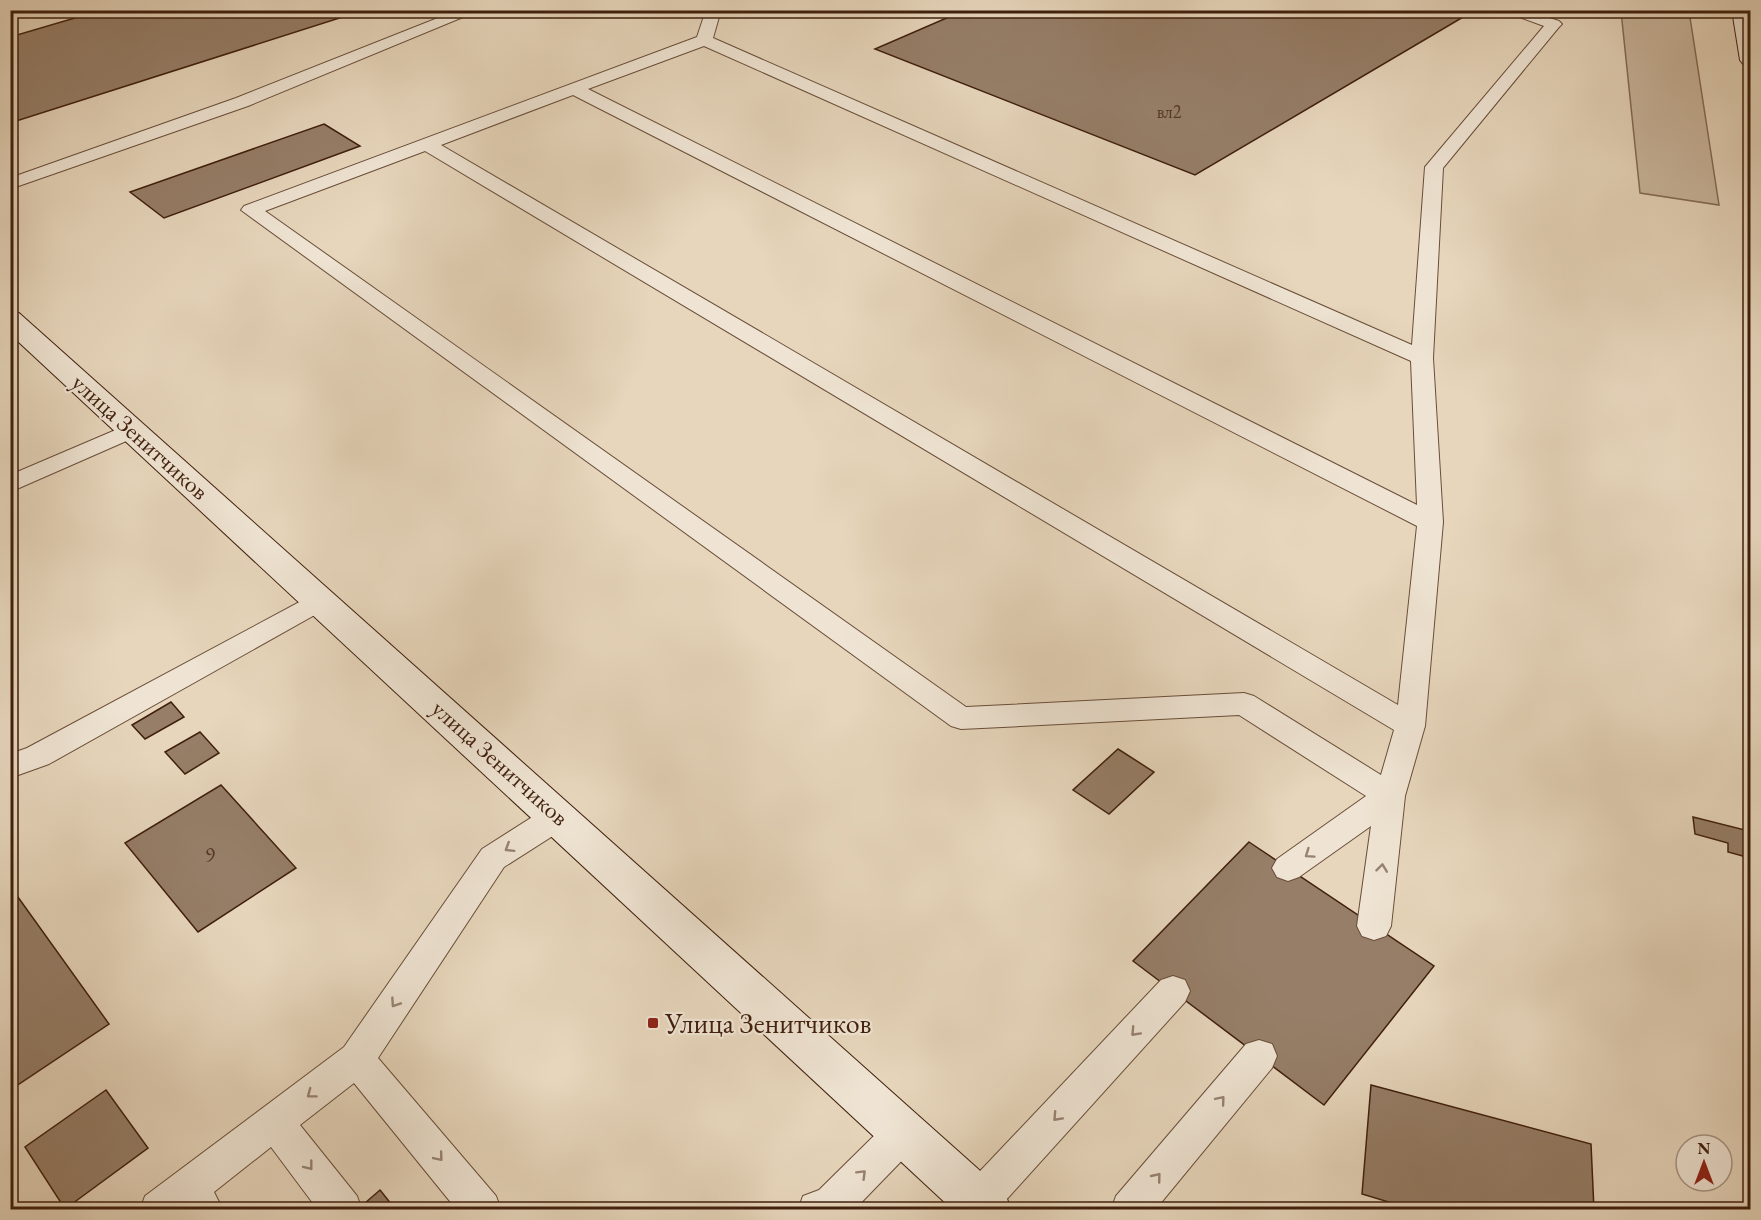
<svg xmlns="http://www.w3.org/2000/svg" width="1761" height="1220" viewBox="0 0 1761 1220" font-family="'EB Garamond',serif">
	<style>
		.green { fill: #cab79e; stroke: #846b56; stroke-width: 1.5 }
		.building { fill: #967e68; stroke: #3f1f0d; stroke-width: 1.5 }
		.lines { fill: none; stroke-linecap: round; stroke-linejoin: round }
		.lane-casing { stroke: #694d39; stroke-width: 2 }
		.secondary-casing { stroke: #3f1f0d; stroke-width: 2 }
		.lane { fill: #efe4d3; fill-rule: evenodd }
		.secondary { fill: #efe4d3; fill-rule: evenodd }
		.oneway { stroke: #978270 }
		.poi-dot { fill: #8f2418; stroke: #efe4d3; stroke-width: 2 }
		.labels { text-anchor: middle; stroke-width: 4.5; stroke-linejoin: round; paint-order: stroke }
		.far-number-label { font-size: 18px; fill: #553724 }
		.number-label { font-size: 21px; fill: #553724 }
		.street-label { font-size: 24px; fill: #3f1f0d; stroke: #efe4d3 }
		.near-poi-label { font-size: 28px; fill: #3f1f0d; stroke: #efe4d3; text-anchor: start }
	</style>
	<rect width="100%" height="100%" fill="#e7d6bc"/>
	<filter id="stains"><feTurbulence type="fractalNoise" baseFrequency=".00333" numOctaves="4"/><feColorMatrix values="0 0 0 0 .2 0 0 0 0 .09 0 0 0 0 .02 0 0 0 .5 -.17"/></filter>
	<radialGradient id="worn" r=".72"><stop offset=".6" stop-color="#630" stop-opacity="0"/><stop offset="1" stop-color="#630" stop-opacity=".3"/></radialGradient>
	<polygon class="green" points="1621,11 1689,11 1719,205 1640,193"/>
	<g class="building">
		<polygon points="102,10 346,10 352,14 10,123 10,37"/>
		<polygon points="965,10 1449,12 1475,10 1195,175 875,49"/>
		<polygon points="324,124 360,146 164,218 130,192"/>
		<polygon points="171,702 184,717 145,739 132,725"/>
		<polygon points="200,732 219,753 185,774 165,752"/>
		<polygon points="1118,749 1154,772 1109,814 1073,790"/>
		<polygon points="221,785 296,868 198,932 125,843"/>
		<polygon points="1693,817 1749,831 1750,858 1728,852 1728,843 1695,834"/>
		<polygon points="1249,842 1434,966 1324,1105 1133,961"/>
		<polygon points="10,886 109,1024 10,1090"/>
		<polygon points="1371,1085 1591,1144 1594,1210 1415,1210 1362,1194"/>
		<polygon points="106,1090 148,1148 65,1209 25,1147"/>
		<polygon points="380,1190 396,1210 357,1210"/>
	</g>
	<g class="lines">
		<g class="lane-casing">
			<g id="lane">
				<polygon points="458,10 480,10 248,106 10,189 10,178 236,98"/>
				<path d="M706 10H721L713 38 1412 345 1425 167 1544 26 1500 10H1525L1559 21 1562 24 1559 27 1443 168 1433 358 1443 522 1425 726 1405 796 1391 926 1386 936 1374 940 1362 936 1357 926 1371 826 1299 877 1288 881 1277 877 1272 868 1277 859 1366 796 1239 715 961 729 951 726 241 210 244 206 697 37ZM704 46 1411 361 1417 505 588 89ZM573 95 1417 526 1398 705 441 145ZM425 151 1394 730 1381 775 1254 696 1244 693 966 707 265 211Z"/>
				<polygon points="132,423 140,425 144,430 140,435 10,492 10,475"/>
				<polygon points="320,591 329,593 333,600 329,607 49,764 10,778 10,754 27,748"/>
				<polygon points="559,804 570,807 575,816 570,825 504,867 378,1058 496,1196 501,1210 457,1210 354,1083 300,1125 357,1196 362,1210 318,1210 271,1147 214,1192 223,1210 140,1210 145,1196 344,1047 482,849 548,807"/>
				<polygon points="1173,976 1185,980 1190,991 1185,1002 997,1210 963,1210 960,1201 965,1187 1161,980"/>
				<polygon points="1259,1040 1272,1044 1277,1056 1272,1068 1155,1210 1111,1210 1116,1196 1246,1044"/>
				<polygon points="903,1115 916,1120 922,1133 916,1146 854,1210 798,1210 803,1196 819,1190 890,1120"/>
			</g>
		</g>
		<g class="secondary-casing">
			<g id="secondary">
				<polygon points="1732,10 1750,10 1750,66 1743,64 1740,60"/>
				<polygon points="10,311 19,313 1005,1193 1011,1210 953,1210 10,334"/>
			</g>
		</g>
		<use href="#lane" class="lane"/>
		<use href="#secondary" class="secondary"/>
	</g>
	<defs><path id="oneway-chevron" d="M-2-3.5L2.5 0L-2 3.5" fill="none" stroke-width="1.6" stroke-linecap="round" stroke-linejoin="round" transform="scale(1.5)"/></defs>
	<g class="oneway">
		<use href="#oneway-chevron" transform="translate(509 848) rotate(148)"/>
		<use href="#oneway-chevron" transform="translate(1309 854) rotate(145)"/>
		<use href="#oneway-chevron" transform="translate(1382 868) rotate(-83)"/>
		<use href="#oneway-chevron" transform="translate(395 1003) rotate(124)"/>
		<use href="#oneway-chevron" transform="translate(1135 1032) rotate(133)"/>
		<use href="#oneway-chevron" transform="translate(311 1094) rotate(143)"/>
		<use href="#oneway-chevron" transform="translate(1221 1100) rotate(-50)"/>
		<use href="#oneway-chevron" transform="translate(1057 1117) rotate(133)"/>
		<use href="#oneway-chevron" transform="translate(439 1157) rotate(50)"/>
		<use href="#oneway-chevron" transform="translate(309 1166) rotate(52)"/>
		<use href="#oneway-chevron" transform="translate(862 1174) rotate(-45)"/>
		<use href="#oneway-chevron" transform="translate(1157 1177) rotate(-51)"/>
	</g>
	<rect class="poi-dot" x="647" y="1017" width="12" height="12" rx="3"/>
	<g class="labels">
		<g class="far-number-label">
			<text x="1169" y="118">вл2</text>
		</g>
		<g class="number-label">
			<text x="210" y="862">9</text>
		</g>
		<g class="street-label">
			<text transform="translate(140 437) rotate(42)" y="8">улица Зенитчиков</text>
			<text transform="translate(500 763) rotate(42)" y="8">улица Зенитчиков</text>
		</g>
		<g class="near-poi-label">
			<text x="665" y="1033">Улица Зенитчиков</text>
		</g>
	</g>
	<rect width="1761" height="1220" fill="none" stroke="#e7d6bc" stroke-width="36"/>
	<rect x="12" y="12" width="1737" height="1196" fill="none" stroke="#3f1f0d" stroke-width="3"/>
	<rect x="18" y="18" width="1725" height="1184" fill="none" stroke="#3f1f0d" stroke-width="1.5"/>
	<g transform="translate(1704 1163)"><circle r="28" fill="#efe4d3" stroke="#a99584" stroke-width="1.5"/>
	<path d="M0-4.5L10 22L0 15L-10 22Z" fill="#8f2418"/>
	<text y="-9" font-size="16" font-weight="bold" text-anchor="middle" fill="#3f1f0d">N</text>
	</g>
	<rect width="100%" height="100%" filter="url(#stains)"/>
	<rect width="100%" height="100%" fill="url(#worn)"/>
</svg>
